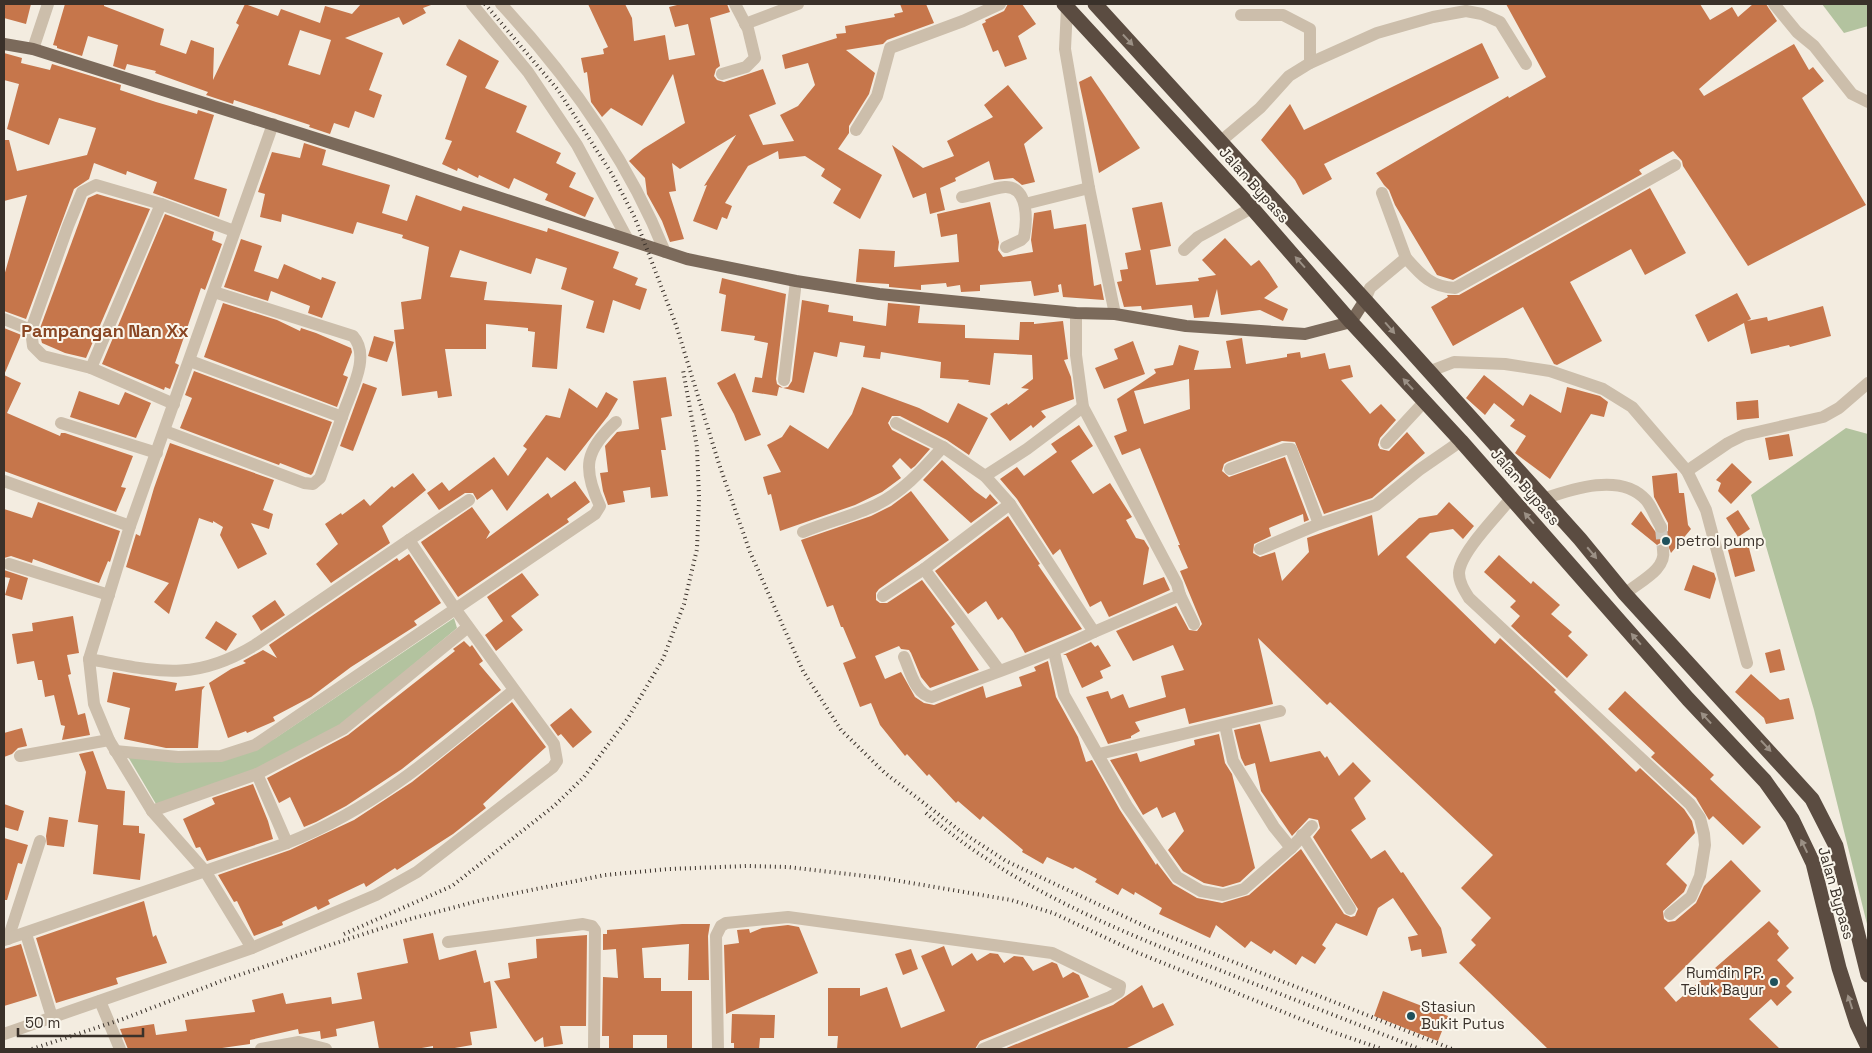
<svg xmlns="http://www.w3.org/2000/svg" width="1872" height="1053" viewBox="0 0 1872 1053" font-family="'Space Grotesk',sans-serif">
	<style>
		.green { fill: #b3c39f }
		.building { fill: #c6764b; fill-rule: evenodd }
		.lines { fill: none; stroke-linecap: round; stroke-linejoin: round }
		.minor-tunnel { stroke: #cec7bc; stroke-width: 12; stroke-dasharray: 12 6; stroke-linecap: butt }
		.minor { stroke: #ccbeab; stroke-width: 12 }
		.major { stroke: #7b6a5b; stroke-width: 12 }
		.highway { stroke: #5b4c41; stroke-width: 15 }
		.rail { stroke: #3a312a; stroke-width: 4; stroke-dasharray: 1 4; stroke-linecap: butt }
		.oneway { fill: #9b9085 }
		.poi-dot { fill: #1f515c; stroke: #faf6ec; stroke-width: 2 }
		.labels { text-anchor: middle; stroke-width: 4; stroke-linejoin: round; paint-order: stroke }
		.street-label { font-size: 15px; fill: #3a312a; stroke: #faf6ec }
		.poi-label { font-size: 15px; fill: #3a312a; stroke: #faf6ec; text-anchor: start }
		.quarter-label { font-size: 18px; font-weight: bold; fill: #894623; stroke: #faf6ec }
	</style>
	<rect width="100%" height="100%" fill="#f3ece0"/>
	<g class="green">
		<polygon points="1822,4 1868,4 1868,26 1844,33"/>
		<polygon points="1846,428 1868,434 1868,928 1814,710 1751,495"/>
		<polygon points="454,618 457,628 334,731 269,766 156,804 127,755 176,761 274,739"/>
	</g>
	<g class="building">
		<polygon points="4,4 31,4 26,24 4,18"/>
		<path d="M65 4H104V6L164 29 160 45 186 54 191 40 214 48 213 80 239 25 236 23 245 4 278 16 281 9 320 23 325 6 352 14 361 4 431 5 423 8 426 13 403 25 399 17 345 38 383 53 369 90 382 95 374 118 355 111 349 128 334 123 330 134 309 127 310 125 234 100 233 104 206 95 208 92 155 73 156 71 127 64 125 70 113 66 118 45 88 36 82 56 57 48V46L53 45ZM300 30 331 40 320 75 288 65Z"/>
		<polygon points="588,4 625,4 632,18 634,41 665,35 669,60 695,55 688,24 675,27 669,7 681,4 727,4 730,12 710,18 720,66 716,69 714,76 717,80 724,82 763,69 776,104 749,115 763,145 794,141 780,115 798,106 815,85 808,63 785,69 782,55 837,38 836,34 846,33 845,26 895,17 894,14 903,12 900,4 926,4 934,23 887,40 883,44 846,50 875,73 869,94 849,126 849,133 838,149 882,175 860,219 833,203 841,189 821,176 825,169 805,156 779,159 778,151 748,166 725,203 732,206 727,219 722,217 717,230 693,221 707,185 704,186 736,135 680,169 672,163 676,191 669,192 684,239 670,242 662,221 647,194 645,178 629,161 643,149 685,123 673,74 642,126 611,108 602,117 591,102 587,72 584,73 581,58 604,54 603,49 608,47"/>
		<polygon points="1008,4 1022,4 1036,24 1018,36 1027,59 1005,67 998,50 993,52 982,24 986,22 985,20 1004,11"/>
		<polygon points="1506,4 1700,4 1710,20 1732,7 1738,17 1753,4 1766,4 1777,21 1699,89 1704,96 1794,44 1809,70 1813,67 1824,81 1802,98 1866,205 1748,266 1683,166 1682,161 1673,151 1639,170 1642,174 1453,280 1437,275 1395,205 1389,190 1384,185 1376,173 1508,96 1509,98 1546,77"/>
		<polygon points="459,39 499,61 485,88 527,106 516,132 561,153 556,163 576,173 569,187 594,198 585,217 545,200 548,194 514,178 509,189 479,175 478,178 458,168 457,171 442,164 452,141 445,139 467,76 446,65"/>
		<polygon points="1482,43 1499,78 1324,164 1332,179 1303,195 1295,180 1261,140 1290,104 1304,130"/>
		<polygon points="4,53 22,58 21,63 50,70 52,64 121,85 120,90 156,102 197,114 198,110 214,115 194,179 227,189 219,217 153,193 157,182 127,171 126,175 94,163 89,179 74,189 26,319 4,311 4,276 27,195 4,201 4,140 9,140 17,171 87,155 96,128 59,118 49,145 7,129 19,84 4,80"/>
		<polygon points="1091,76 1140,148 1099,173 1079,82"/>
		<polygon points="1008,85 1043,128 1024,144 1035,182 1022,185 1013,178 994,180 989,161 955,178 956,181 940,188 945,210 930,214 926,193 913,198 892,145 923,168 954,156 947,141 993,117 984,105"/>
		<polygon points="304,143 326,150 322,165 390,185 382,213 407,221 416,195 461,211 463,206 547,232 548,228 619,252 613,268 638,278 635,285 647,289 640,310 613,300 604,333 586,328 594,301 561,289 567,268 536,258 531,274 460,250 450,277 487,282 484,300 562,305 557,369 532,367 535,332 528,331 528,328 486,324 486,349 445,349 452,396 438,398 437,391 402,396 394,330 404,329 401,302 421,299 429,247 402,238 403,235 357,222 353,234 282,214 281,222 260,217 265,194 258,192 272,152 300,158"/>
		<polygon points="1650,188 1686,253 1645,275 1631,249 1570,282 1602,341 1557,365 1554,364 1523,307 1453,346 1431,307 1448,297 1447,295 1459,295"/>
		<polygon points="97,194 150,209 86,358 65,353 42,343 39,331 88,198"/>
		<polygon points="990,202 999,242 998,250 1003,257 1033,252 1031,240 1034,213 1051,210 1054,229 1086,224 1094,286 1101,284 1104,300 1063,297 1061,284 1058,285 1059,292 1034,296 1031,281 980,285 980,291 961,292 960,285 947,287 946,283 921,285 921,290 889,287 889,284 856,282 859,249 895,251 894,267 959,262 957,234 941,237 937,214"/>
		<polygon points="1162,202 1171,246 1150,250 1156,285 1199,281 1198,278 1216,275 1202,260 1225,238 1251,266 1259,260 1269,273 1278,287 1264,298 1288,309 1283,321 1260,310 1221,315 1217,289 1209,317 1194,318 1192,305 1142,310 1141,306 1124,307 1117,282 1122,281 1120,270 1128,269 1125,253 1141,250 1132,208"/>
		<polygon points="165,214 214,232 212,240 222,244 205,290 201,288 175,363 179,365 170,389 165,387 164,390 102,364"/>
		<polygon points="241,239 262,246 254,271 278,279 284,264 321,280 322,277 336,282 322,318 308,313 310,306 271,291 268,301 224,287"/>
		<polygon points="722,278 786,294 776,379 777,384 783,388 788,387 792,381 802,300 829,305 828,312 853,316 853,321 886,326 888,303 920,306 918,323 965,325 965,338 1019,340 1020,322 1034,322 1034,324 1063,321 1068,359 1064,360 1071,377 1074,399 1041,411 1046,417 1033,428 1031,425 1010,441 990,414 1007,403 1008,405 1029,389 1021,388 1033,379 1032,355 994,353 990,385 968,382 969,380 940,378 941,362 881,352 880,359 863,357 865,346 840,342 837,357 814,352 804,393 779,387 777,396 752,392 755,377 762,378 768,343 754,340 755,336 721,331 726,295 719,293"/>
		<polygon points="1737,293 1751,319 1747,321 1767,317 1768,321 1823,306 1831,336 1790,347 1789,345 1751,354 1744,323 1708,342 1695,315"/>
		<polygon points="223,303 277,320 300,331 301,328 316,333 351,348 352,352 343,375 348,377 337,407 204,357"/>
		<polygon points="4,328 24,336 21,335 4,375 21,383 7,413 60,436 61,433 65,433 133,456 121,487 126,488 116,512 4,471"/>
		<polygon points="374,336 394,342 387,362 368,356"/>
		<path d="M1242 338 1246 364 1287 357V354L1300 352 1301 358 1325 353 1329 369 1350 365 1353 377 1341 380 1370 414 1381 404 1396 420 1380 438 1378 445 1380 449 1389 451 1407 432 1425 453 1372 498 1324 514 1295 442 1282 441 1227 462 1224 464 1222 471 1229 477 1285 457 1309 520 1304 522 1303 514 1269 528 1271 536 1254 544 1253 553 1260 557 1275 552 1282 581 1309 552 1307 538 1372 515 1378 556 1419 518 1437 515 1449 502 1474 526 1463 539 1453 529 1430 533 1406 557 1495 644 1500 638 1556 690 1554 692 1636 772 1640 768 1684 809 1692 821 1695 833 1666 864 1687 885 1684 892 1663 911 1664 919 1668 922 1675 921 1696 903 1704 886 1731 860 1761 891 1664 988 1676 1002 1769 921 1779 931 1777 934 1789 948 1777 960 1794 978 1786 986 1792 992 1777 1006 1771 999 1749 1019 1780 1049H1548L1459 963 1476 945 1471 940 1491 918 1461 888 1493 855 1330 702 1327 705 1258 638 1273 704 1189 724 1185 708 1135 722 1140 731 1131 736V738L1108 744 1086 697 1108 691 1111 699 1123 694 1129 708 1166 697 1161 676 1184 670 1173 645 1133 661 1116 631 1176 606 1189 630 1197 631 1202 624 1180 571 1188 568 1178 545H1180L1140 448 1122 455 1114 436 1127 431 1117 399 1156 373 1154 369 1173 365 1179 345 1199 351 1194 370 1231 368 1226 341ZM1189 379 1190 409 1144 424 1134 391Z"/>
		<polygon points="1133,341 1145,374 1104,389 1095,368 1118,359 1114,349"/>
		<polygon points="194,371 332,422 313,473 311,475 280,463 279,465 180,428 192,398 185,395"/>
		<polygon points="735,373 761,435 745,441 734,414 717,383"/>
		<polygon points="1484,375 1523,406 1530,394 1561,413 1567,387 1600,396 1608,402 1604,417 1591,414 1550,479 1515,453 1526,436 1510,426 1515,420 1494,403 1485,415 1466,398"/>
		<polygon points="666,377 672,416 661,418 666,450 661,450 668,496 651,498 650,487 623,491 625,502 608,505 603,491 600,473 608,472 605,446 617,432 639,429 633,381"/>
		<polygon points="363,383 377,388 353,451 340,446"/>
		<polygon points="862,387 919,408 948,423 958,403 988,418 969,455 947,440 900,416 892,416 888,423 892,430 930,449 915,466 911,469 900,458 892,466 901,478 882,492 855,505 780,531 771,494 768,495 763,477 781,472 767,445 782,437 790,425 828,449 852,414"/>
		<polygon points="569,388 597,408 606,392 618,399 608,416 565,471 547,457 507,511 492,489 477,500 473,493 465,493 439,510 427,493 442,482 449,491 494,457 508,476 527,449 523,446 546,415 560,418"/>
		<polygon points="79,391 119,405 125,392 151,403 136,438 70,417"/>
		<polygon points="1758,400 1759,418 1737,420 1736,402"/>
		<polygon points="1079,425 1093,446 1071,461 1093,494 1110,483 1132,517 1126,520 1136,538 1144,540 1149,548 1143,585 1164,577 1170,590 1109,617 1101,601 1090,607 1060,549 1053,555 1017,499 1000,479 1017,467 1024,476 1057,452 1051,444"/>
		<polygon points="1789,434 1793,456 1769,460 1765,438"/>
		<polygon points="170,443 274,480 263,510 273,514 269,529 251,523 267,554 238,569 220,535 223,527 213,521 213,523 199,518 169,614 154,602 169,583 126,567 136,534 140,536 154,488"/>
		<polygon points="942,460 975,491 986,499 990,494 998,503 971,523 923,480"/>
		<polygon points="1732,463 1752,482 1731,504 1718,491 1721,483 1716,480"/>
		<polygon points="413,473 426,490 382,526 390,543 331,583 316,564 338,544 325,524 341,513 342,515 364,499 370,506 392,486 394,488"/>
		<polygon points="1677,473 1679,493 1684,493 1688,525 1691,529 1671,553 1667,543 1662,542 1657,545 1631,524 1641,511 1657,534 1661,535 1668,531 1668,523 1654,497 1652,476"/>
		<polygon points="575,481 590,502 567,519 569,522 458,597 422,544 421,542 472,507 490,532 486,539 548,493 551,498"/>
		<polygon points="911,491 949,540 879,589 876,593 876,600 880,603 887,603 922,580 955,624 951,627 979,670 930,688 921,677 911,653 909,650 901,649 899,646 875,656 885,679 901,672 915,697 924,703 934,705 983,686 986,698 1022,686 1019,677 1036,671 1034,667 1048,661 1056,697 1078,737 1086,762 1092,760 1120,810 1156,865 1157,863 1173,884 1197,898 1222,903 1249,895 1301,849 1344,914 1351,917 1355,916 1358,909 1313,837 1320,828 1318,820 1309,818 1292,836 1261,791 1255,763 1245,766 1241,758 1234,730 1260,724 1270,762 1320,751 1325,758 1327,756 1339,776 1353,762 1371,781 1354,798 1366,819 1351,830 1371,859 1385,850 1401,873 1403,872 1441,928 1447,953 1422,957 1421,949 1411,951 1408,937 1418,935 1393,898 1378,908 1367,936 1336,923 1322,945 1326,948 1315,964 1302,956 1296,965 1274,950 1271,954 1251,941 1245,948 1216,925 1210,938 1159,914 1162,908 1135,892 1134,895 1122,888 1118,895 1095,882 1097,879 1075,867 1073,869 1047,857 1043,864 1022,852 1023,850 983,816 980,820 958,801 956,803 929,774 927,776 907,754 905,756 880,725 871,703 860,707 843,663 856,658 843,627 841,627 833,605 827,607 801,540 871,516 891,506"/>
		<polygon points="38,502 120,531 110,562 108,561 99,583 33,559 32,563 11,556 4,558 4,509 32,518"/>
		<polygon points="1738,510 1750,529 1738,537 1726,518"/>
		<polygon points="1008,516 1040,564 1038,565 1082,629 1025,653 1013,632 1002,617 998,620 986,601 968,614 935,571"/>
		<polygon points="1748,544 1755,571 1735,577 1728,550"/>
		<polygon points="409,554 441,603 414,621 417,625 351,667 311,697 273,717 275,721 247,733 246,731 228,738 209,683 231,669 246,663 243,661 263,650 277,658 269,645 397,558 399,561"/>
		<polygon points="1499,555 1531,584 1533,581 1560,605 1551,614 1572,632 1568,636 1588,655 1567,678 1511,626 1520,616 1510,607 1516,601 1484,572"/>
		<polygon points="1693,565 1714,573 1716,579 1710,599 1684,590"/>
		<polygon points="4,570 28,578 22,600 5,595 10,578 4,577"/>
		<polygon points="522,573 539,595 511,616 523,630 496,651 485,635 503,621 487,597"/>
		<polygon points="275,600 285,615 261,631 252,616"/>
		<polygon points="73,616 79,653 67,655 71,674 68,675 78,715 85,713 90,735 62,740 65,726 61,725 54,695 45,697 42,680 38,680 34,661 17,664 12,634 33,631 32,623"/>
		<polygon points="216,621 237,634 226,651 205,638"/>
		<polygon points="464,641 470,647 472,645 483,661 479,664 501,690 402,769 346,806 316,822 304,827 290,797 279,803 267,778 348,735 455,651 453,649"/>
		<polygon points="1091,642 1095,647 1098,645 1111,666 1100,671 1103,678 1082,688 1066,655 1063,655"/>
		<polygon points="1780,649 1785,670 1770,673 1765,653"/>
		<polygon points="113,672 177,683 175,691 205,686 202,690 198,748 166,748 124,739 130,708 107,702"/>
		<polygon points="1751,674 1780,700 1789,698 1794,719 1766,724 1764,718 1735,692"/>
		<polygon points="1625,691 1714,775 1710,779 1761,827 1743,845 1713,816 1709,820 1696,798 1651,757 1655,753 1608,709"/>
		<polygon points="512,702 546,747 483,804 486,808 453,834 397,870 395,868 366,887 364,883 328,900 330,904 318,910 316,906 282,922 283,925 254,936 237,901 234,902 218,875 290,850 354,820 412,782"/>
		<polygon points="571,708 592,732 573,748 561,734 558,736 550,725"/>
		<polygon points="22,728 27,746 18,748 12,754 4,757 4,733"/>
		<polygon points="1219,734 1225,763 1232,774 1255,868 1240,882 1223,887 1204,883 1183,871 1168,850 1184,831 1175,812 1162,818 1157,807 1143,815 1110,760 1137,753 1140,762 1195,745 1194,740"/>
		<polygon points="93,751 107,789 125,791 123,825 139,826 139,833 145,834 140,880 93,874 98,825 78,822 86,772 79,754"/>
		<polygon points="253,784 268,821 273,839 207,861 200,847 196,848 183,819 215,804 212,798"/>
		<polygon points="4,804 24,811 18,831 4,827"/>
		<polygon points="49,817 68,820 64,847 47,845 46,836"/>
		<polygon points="4,838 28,845 22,864 18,863 7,900 4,900"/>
		<polygon points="144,901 153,937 156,935 167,963 116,978 118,984 56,1003 36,938"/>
		<polygon points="682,924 710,924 708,936 709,980 688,980 689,944 642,948 644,978 661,978 661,991 692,991 692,1049 667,1049 667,1035 633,1035 633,1049 609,1049 609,1036 602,1036 603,977 618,978 616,949 603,950 603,934 607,934 607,930"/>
		<polygon points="788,925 799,927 818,973 726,1014 724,945 739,943 737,930 749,929 750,933 762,928"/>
		<polygon points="433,933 439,960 476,950 484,983 490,981 497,1028 470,1032 472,1045 449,1049 433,1049 433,1046 416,1049 379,1049 374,1021 336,1029 337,1036 321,1039 320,1031 299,1034 298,1029 250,1040 250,1044 222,1048 128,1049 120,1029 154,1024 156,1035 187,1031 185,1020 255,1012 252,1000 283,993 286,1004 331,997 332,1004 362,999 357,973 408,963 403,939"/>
		<polygon points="587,935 586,1026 560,1026 563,1044 544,1047 543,1037 535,1042 494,981 510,978 508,963 537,958 536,939"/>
		<polygon points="21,944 37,996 4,1006 4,949"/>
		<polygon points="944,946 952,966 972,953 977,961 990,953 998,954 1004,963 1014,956 1023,957 1033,971 1052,962 1057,964 1063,978 1073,972 1079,975 1089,997 980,1041 975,1049 837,1049 838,1036 828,1036 828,988 860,988 860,996 887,987 901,1028 945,1011 921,956"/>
		<polygon points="911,949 918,969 903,975 895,954"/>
		<polygon points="1142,985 1153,1008 1163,1003 1174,1025 1125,1049 1004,1049 1113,1005"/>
		<polygon points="1383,991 1448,1016 1438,1041 1374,1016"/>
		<polygon points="732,1014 775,1015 774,1038 760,1038 759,1049 734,1049 734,1043 731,1043"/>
	</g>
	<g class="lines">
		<polyline class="minor-tunnel" points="1661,527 1663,550"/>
		<g class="minor">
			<polyline points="472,4 528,72 577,145 627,238"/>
			<path d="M501 4C568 76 628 160 665 252"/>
			<polyline points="1774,4 1797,32 1814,46 1852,94 1868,102"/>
			<polyline points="1067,7 1065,49 1089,188 1115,314"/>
			<polyline points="1241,15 1283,15 1310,29 1310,63"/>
			<polyline points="745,24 798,4"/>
			<polyline points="33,49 48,4"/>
			<polyline points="722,74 746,67 755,58 748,29 735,4"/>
			<polyline points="856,130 877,96 890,48 963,21 1000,4"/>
			<polyline points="1221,141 1260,108 1289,76 1310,63 1377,33 1433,17 1466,11 1482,14 1500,22 1526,64"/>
			<polyline points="1382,193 1406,258"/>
			<path d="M962 197C976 195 992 188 1005 187 1029 186 1027 222 1024 237L1021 240 1006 247"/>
			<polyline points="1025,204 1089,188"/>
			<polyline points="1184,250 1198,237 1252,208"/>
			<path d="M1365 300 1370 288 1406 258C1421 275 1431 287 1455 288L1675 165"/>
			<polyline points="4,319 31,330"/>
			<path d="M190 361 342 417C349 394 372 357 353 336L214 292"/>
			<polyline points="91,368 161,204"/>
			<polyline points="1428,372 1454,362 1505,364 1550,371 1603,389 1632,407 1687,471 1706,510 1747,663"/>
			<polyline points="784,380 796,281"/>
			<polyline points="174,404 91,368 43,356 33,346 31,330 68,226 82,192 96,185 161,204 234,231"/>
			<polyline points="61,423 157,453"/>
			<polyline points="896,423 943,447 985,476 1010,504 1094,632 1180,595 1177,584 1083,407 1076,355 1076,313"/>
			<polyline points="165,431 304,483 313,484 320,478 342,417"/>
			<polyline points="1386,443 1424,402"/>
			<polyline points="1230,469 1285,449 1291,449 1319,524"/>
			<polyline points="1687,471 1728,443 1744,435 1823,417 1839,408 1868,383"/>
			<polyline points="985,476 1027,449 1083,407"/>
			<polyline points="4,481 130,526"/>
			<path d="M1512 497C1498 515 1460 552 1459 573 1459 582 1464 590 1469 598L1690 804 1700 818 1704 834 1705 845 1700 876 1691 897 1670 914"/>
			<path d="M1543 499C1572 489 1621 472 1646 500 1652 507 1656 519 1661 527"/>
			<path d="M803 532C827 522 853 516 876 505 904 491 923 469 943 447"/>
			<polyline points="409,540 469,500"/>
			<polyline points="1260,549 1319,524 1376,505 1419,470 1461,441"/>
			<polyline points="9,564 109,595"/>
			<polyline points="924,569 999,670"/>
			<path d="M1625 594C1638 582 1667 570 1663 550"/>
			<polyline points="1180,595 1194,624"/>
			<polyline points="883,596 924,569 1010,504"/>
			<polyline points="1054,652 1064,695 1127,806 1177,877 1201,891 1223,895 1244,889 1291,848 1312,826"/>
			<path d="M904 657C910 670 915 695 932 697 986 675 1042 658 1094 632"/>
			<polyline points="1225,725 1233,761 1274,827 1291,848"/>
			<path d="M115 751 178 757 221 756 255 745 595 514 600 506C582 468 585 450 616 422"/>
			<polyline points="1099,754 1280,711"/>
			<polyline points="20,756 109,740"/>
			<polyline points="257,774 287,843"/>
			<polyline points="152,811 257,774 343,729 468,627"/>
			<polyline points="1302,835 1350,909"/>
			<polyline points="26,934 52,1017"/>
			<polyline points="8,939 40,841"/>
			<path d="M4 940 287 843C376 808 442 750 514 690"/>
			<polyline points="448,942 583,924 592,926 595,930 594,1049"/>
			<polyline points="252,948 205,871 152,811 109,740 94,704 89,659 130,526 273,124"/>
			<polyline points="100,1001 120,1049"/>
			<path d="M4 1034 252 948 376 895 417 872 553 767 557 761 554 744 456 610 409 540 255 645C193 683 156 671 89 659"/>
			<polyline points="261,1049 299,1042 326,1049"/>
			<polyline points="718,1049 716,936 721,926 726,923 788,917 1052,953 1120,986 1119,992 1110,997 983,1049"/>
		</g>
		<polyline class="major" points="4,44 33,49 388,161 687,259 796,281 879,294 1076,313 1115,314 1186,326 1305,334 1351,322 1365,300"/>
		<g class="highway">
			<polyline points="1064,4 1252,208 1351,322 1461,441 1688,699 1765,781 1792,819 1813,863 1839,968 1857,1024 1868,1047"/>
			<polyline points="1095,4 1365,300 1580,539 1625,594 1812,799 1836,846 1868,975"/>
		</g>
		<g class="rail">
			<polyline points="485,4 558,90 612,174 635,218 676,325 719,464 750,552 803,671 841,730 885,773 960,831 1006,861 1151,929 1452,1049"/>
			<path d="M926 813C1011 887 1118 931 1222 971 1288 997 1354 1023 1420 1049"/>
			<polyline points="344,934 452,886 554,806 584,777 628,718 663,659 684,604 697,549 699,498 697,447 683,370"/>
			<polyline points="32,1049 123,1019 224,980 299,955 410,919 482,900 605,875 669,869 747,866 788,867 882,878 1011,900 1053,913 1136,952 1330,1031 1382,1049"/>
		</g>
	</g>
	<defs><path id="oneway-solid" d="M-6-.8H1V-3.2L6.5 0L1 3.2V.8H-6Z" transform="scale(1.25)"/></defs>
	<g class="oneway">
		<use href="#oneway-solid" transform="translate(1128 40) rotate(47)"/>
		<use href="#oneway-solid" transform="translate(1300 262) rotate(-132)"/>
		<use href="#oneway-solid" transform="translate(1390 328) rotate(49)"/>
		<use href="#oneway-solid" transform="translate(1408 384) rotate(-133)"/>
		<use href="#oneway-solid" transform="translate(1529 518) rotate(-131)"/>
		<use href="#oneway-solid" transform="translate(1592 553) rotate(50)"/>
		<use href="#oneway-solid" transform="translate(1636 639) rotate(-131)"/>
		<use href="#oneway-solid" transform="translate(1706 718) rotate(-133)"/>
		<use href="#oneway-solid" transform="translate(1766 746) rotate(47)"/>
		<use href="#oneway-solid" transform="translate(1804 846) rotate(-116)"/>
		<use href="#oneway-solid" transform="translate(1850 1002) rotate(-108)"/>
	</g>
	<g class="poi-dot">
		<circle cx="1666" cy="541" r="5"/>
		<circle cx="1774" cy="982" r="5"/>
		<circle cx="1411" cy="1016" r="5"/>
	</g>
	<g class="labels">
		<g class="street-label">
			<text transform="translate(1254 185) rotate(48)" y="5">Jalan Bypass</text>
			<text transform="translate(1525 487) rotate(49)" y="5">Jalan Bypass</text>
			<text transform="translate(1836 893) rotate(74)" y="5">Jalan Bypass</text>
		</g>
		<g class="poi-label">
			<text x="1676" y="546">petrol pump</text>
			<text x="1764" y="978" text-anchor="end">Rumdin PP.<tspan x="1764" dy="17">Teluk Bayur</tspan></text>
			<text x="1421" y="1012">Stasiun<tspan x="1421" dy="17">Bukit Putus</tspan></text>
		</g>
		<g class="quarter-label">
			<text x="105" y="337">Pampangan Nan Xx</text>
		</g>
	</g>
	<rect width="1872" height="1053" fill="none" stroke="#3a312a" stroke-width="10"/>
	<path d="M18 1028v8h125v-8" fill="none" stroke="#3a312a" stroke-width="2.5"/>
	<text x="25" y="1028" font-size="15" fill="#3a312a" stroke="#faf6ec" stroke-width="4" paint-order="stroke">50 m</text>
</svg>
